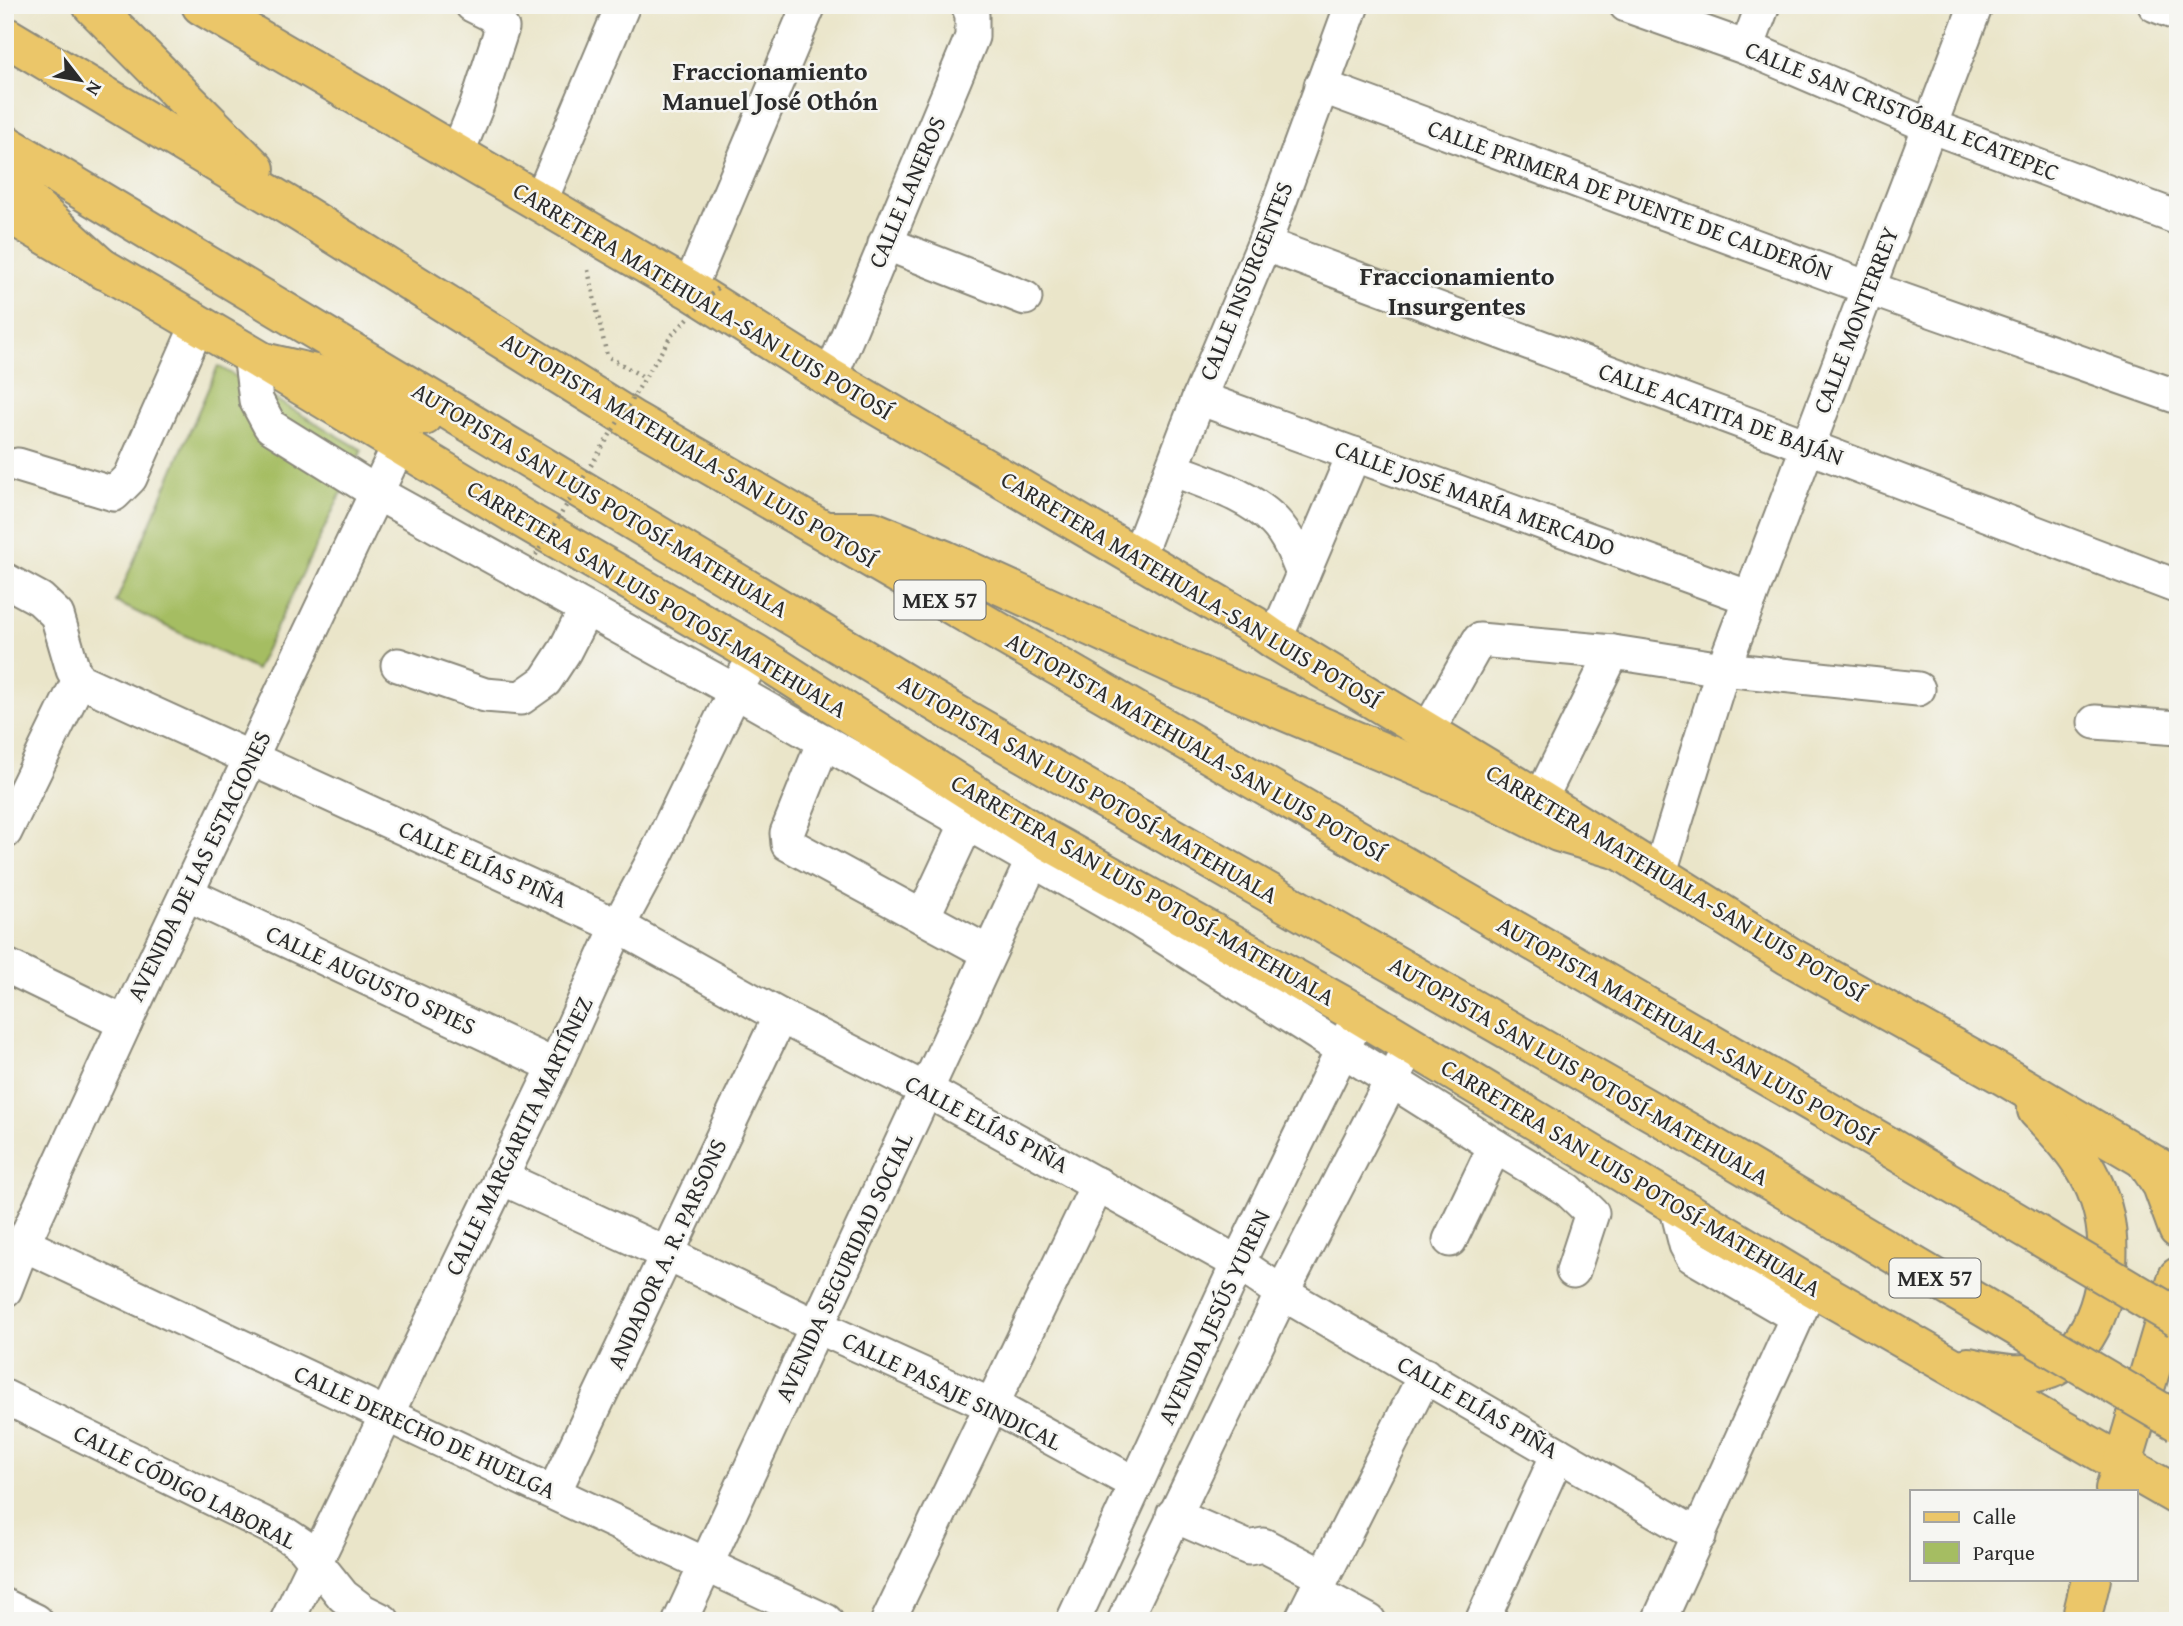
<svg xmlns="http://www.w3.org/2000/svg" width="2183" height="1626" viewBox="0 0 2183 1626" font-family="'Gentium Book Plus',serif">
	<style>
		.green { fill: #a5bd62; stroke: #687446; stroke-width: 2 }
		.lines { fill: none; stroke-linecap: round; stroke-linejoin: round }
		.minor-casing { stroke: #8a887a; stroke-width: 37 }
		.major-casing { stroke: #8a887a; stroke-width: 42 }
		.highway-casing { stroke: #8a887a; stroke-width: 42 }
		.path { stroke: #8a887a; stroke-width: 4.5; stroke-dasharray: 2 5; stroke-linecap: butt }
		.minor { stroke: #fff; stroke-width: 33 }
		.major { stroke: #ebc669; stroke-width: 38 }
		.highway { stroke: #ebc669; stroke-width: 38 }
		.highway-bridge-casing { stroke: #8a887a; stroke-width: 42; stroke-linecap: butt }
		.path-bridge { stroke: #8a887a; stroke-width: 4.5; stroke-dasharray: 2 5; stroke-linecap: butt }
		.highway-bridge { stroke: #ebc669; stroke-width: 38 }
		.labels { text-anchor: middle; stroke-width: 5; stroke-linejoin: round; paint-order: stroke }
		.shield { fill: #f6f6f2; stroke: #686867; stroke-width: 2 }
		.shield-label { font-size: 23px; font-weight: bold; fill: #2b2b2b }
		.street-label { font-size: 24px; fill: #2b2b2b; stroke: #f6f6f2 }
		.neighbourhood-label { font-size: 26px; font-weight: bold; fill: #2b2b2b; stroke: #f6f6f2 }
	</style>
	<rect width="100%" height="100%" fill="#f6f6f2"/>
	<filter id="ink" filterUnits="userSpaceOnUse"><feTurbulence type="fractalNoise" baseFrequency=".0143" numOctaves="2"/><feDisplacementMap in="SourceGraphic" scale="14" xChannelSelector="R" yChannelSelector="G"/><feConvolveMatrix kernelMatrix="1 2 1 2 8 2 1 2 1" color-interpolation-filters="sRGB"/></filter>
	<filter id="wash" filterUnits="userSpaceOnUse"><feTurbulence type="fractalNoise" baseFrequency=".00686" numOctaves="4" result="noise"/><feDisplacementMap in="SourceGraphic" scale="28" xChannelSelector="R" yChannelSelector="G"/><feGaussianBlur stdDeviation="1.57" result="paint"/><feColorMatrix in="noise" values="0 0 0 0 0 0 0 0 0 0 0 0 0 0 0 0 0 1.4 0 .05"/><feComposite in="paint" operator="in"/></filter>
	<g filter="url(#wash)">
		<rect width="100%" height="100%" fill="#eae5c9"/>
		<polygon class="green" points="218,366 362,450 256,670 116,602"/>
	</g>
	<g filter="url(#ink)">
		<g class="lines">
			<g class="minor-casing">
				<g id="minor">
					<polyline points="1626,5 1747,48 1930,126 2178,218"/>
					<polyline points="2155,5 2178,14"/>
					<polyline points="1747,48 1763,5"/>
					<polyline points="1321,86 1868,288 2178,397"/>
					<polyline points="457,154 477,105 502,28 492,15 472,5"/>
					<polyline points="540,202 623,5"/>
					<polyline points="885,243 1025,298"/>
					<polyline points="1264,244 1807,446 2178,587"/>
					<polyline points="689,289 809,5"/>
					<polyline points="250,354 256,400 270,426 377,493 735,691 1141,922 1495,1146 1450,1240"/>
					<polyline points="830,378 972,37 972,15 968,5"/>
					<polyline points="1199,398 1750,598"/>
					<polyline points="18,465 114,494 130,478 198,324"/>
					<path d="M1172 469C1207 483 1247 494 1274 521 1288 535 1296 556 1303 574"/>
					<polyline points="1138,556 1199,398 1264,244 1352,5"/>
					<polyline points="5,580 40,599 57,615 73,670 79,680 618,926 780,1016 926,1090 1238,1263 1282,1293 1699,1536"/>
					<polyline points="1275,640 1354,454"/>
					<polyline points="398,665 485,695 521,698 545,681 564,652 586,609"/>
					<polyline points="2095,722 2178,728"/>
					<polyline points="1428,731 1479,640 1613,652 1723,669 1918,689"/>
					<polyline points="824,741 787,833 788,844 989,953"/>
					<polyline points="1540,800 1613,652"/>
					<polyline points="5,832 79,680"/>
					<polyline points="1659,875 1723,669 1976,5"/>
					<polyline points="187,894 555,1066"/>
					<polyline points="923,917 967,823"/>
					<polyline points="5,965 125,1023"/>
					<polyline points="1495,1146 1568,1190 1592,1213 1573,1271"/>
					<polyline points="500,1177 667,1254 816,1326 993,1406 1136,1484"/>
					<polyline points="1676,1205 1686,1245 1692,1256 1797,1317"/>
					<polyline points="23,1244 826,1621"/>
					<polyline points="5,1290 23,1244 125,1023 399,445"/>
					<polyline points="5,1397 285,1534 303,1546 343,1596 363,1611 383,1621"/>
					<polyline points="554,1492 780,1016"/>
					<polyline points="1173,1515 1249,1548 1263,1545 1323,1576"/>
					<polyline points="1315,1592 1369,1621"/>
					<polyline points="5,1606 36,1621"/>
					<polyline points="287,1621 555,1066 618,926 653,861 735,691 746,672"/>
					<polyline points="680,1621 1041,842"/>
					<polyline points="888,1621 1098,1184"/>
					<polyline points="1073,1621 1238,1263 1351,1032"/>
					<polyline points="1124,1621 1282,1293 1401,1062"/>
					<polyline points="1301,1621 1425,1375"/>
					<polyline points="1482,1621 1558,1454"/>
					<polyline points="1659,1621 1811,1286"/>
				</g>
			</g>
			<g class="major-casing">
				<g id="major">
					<polyline points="201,5 689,289 830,378 1255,626 1275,640 1540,800 1789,956 2004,1076 2178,1179"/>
					<polyline points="5,211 263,362 518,516 756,654 1043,838 1360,1015 1811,1286 2178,1496"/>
					<polyline points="2147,1163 2162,1185 2178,1229"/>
					<path d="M1968 1367C1995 1372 2021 1379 2047 1370 2060 1367 2072 1354 2080 1344 2112 1301 2116 1230 2092 1181 2079 1154 2058 1132 2037 1110"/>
					<polyline points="2115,1489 2178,1277"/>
					<polyline points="2081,1621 2091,1579"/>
				</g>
			</g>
			<g class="highway-casing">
				<g id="highway">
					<polyline points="92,5 255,169"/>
					<polyline points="5,36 299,212 634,421 1886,1145"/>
					<polyline points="5,144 954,713 1693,1135"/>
					<polyline points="5,180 104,270"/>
					<polyline points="263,362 319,375 424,416"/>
					<polyline points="826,531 873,531 945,560 1184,669 1478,792 1558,832 1619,850"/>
				</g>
			</g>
			<polyline class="path" points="588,270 607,356 645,378"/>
			<use href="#minor" class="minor"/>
			<use href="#major" class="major"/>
			<use href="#highway" class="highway"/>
			<g class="highway-bridge-casing">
				<g id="highway-bridge">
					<polyline points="1693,1135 2178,1422"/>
					<polyline points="1886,1145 2178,1318"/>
				</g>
			</g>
			<polyline class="path-bridge" points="532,561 671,336 720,285"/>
			<use href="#highway-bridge" class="highway-bridge"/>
		</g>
	</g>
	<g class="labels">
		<g class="shield">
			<rect x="894.5" y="580.5" width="91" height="39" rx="5"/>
			<rect x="1889.5" y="1258.5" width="91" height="39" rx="5"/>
		</g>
		<g class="shield-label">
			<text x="940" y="608">MEX 57</text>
			<text x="1935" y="1286">MEX 57</text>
		</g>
		<g class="street-label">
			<text transform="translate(1902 111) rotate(22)" y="8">CALLE SAN CRISTÓBAL ECATEPEC</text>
			<text transform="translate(907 192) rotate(-67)" y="8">CALLE LANEROS</text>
			<text transform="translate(1630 200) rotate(20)" y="8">CALLE PRIMERA DE PUENTE DE CALDERÓN</text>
			<text transform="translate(1246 281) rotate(-68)" y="8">CALLE INSURGENTES</text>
			<text transform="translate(703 301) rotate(31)" y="8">CARRETERA MATEHUALA-SAN LUIS POTOSÍ</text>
			<text transform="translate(1856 320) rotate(-69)" y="8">CALLE MONTERREY</text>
			<text transform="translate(1721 414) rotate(20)" y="8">CALLE ACATITA DE BAJÁN</text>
			<text transform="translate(689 450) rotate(31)" y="8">AUTOPISTA MATEHUALA-SAN LUIS POTOSÍ</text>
			<text transform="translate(1475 498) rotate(20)" y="8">CALLE JOSÉ MARÍA MERCADO</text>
			<text transform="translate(600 500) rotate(31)" y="8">AUTOPISTA SAN LUIS POTOSÍ-MATEHUALA</text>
			<text transform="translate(1191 590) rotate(31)" y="8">CARRETERA MATEHUALA-SAN LUIS POTOSÍ</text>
			<text transform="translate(657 599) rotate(31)" y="8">CARRETERA SAN LUIS POTOSÍ-MATEHUALA</text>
			<text transform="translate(1196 747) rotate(30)" y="8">AUTOPISTA MATEHUALA-SAN LUIS POTOSÍ</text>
			<text transform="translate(1088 789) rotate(30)" y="8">AUTOPISTA SAN LUIS POTOSÍ-MATEHUALA</text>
			<text transform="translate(483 864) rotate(24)" y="8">CALLE ELÍAS PIÑA</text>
			<text transform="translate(199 866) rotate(-64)" y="8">AVENIDA DE LAS ESTACIONES</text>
			<text transform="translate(1676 883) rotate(31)" y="8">CARRETERA MATEHUALA-SAN LUIS POTOSÍ</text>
			<text transform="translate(1143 890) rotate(30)" y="8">CARRETERA SAN LUIS POTOSÍ-MATEHUALA</text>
			<text transform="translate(371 980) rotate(25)" y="8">CALLE AUGUSTO SPIES</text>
			<text transform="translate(1687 1031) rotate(30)" y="8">AUTOPISTA MATEHUALA-SAN LUIS POTOSÍ</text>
			<text transform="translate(1579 1071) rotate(30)" y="8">AUTOPISTA SAN LUIS POTOSÍ-MATEHUALA</text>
			<text transform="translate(987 1124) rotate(28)" y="8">CALLE ELÍAS PIÑA</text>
			<text transform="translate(519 1136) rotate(-64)" y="8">CALLE MARGARITA MARTÍNEZ</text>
			<text transform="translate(1631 1178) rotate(31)" y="8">CARRETERA SAN LUIS POTOSÍ-MATEHUALA</text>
			<text transform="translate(667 1254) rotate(-65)" y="8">ANDADOR A. R. PARSONS</text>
			<text transform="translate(844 1267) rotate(-65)" y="8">AVENIDA SEGURIDAD SOCIAL</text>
			<text transform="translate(1214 1317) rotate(-65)" y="8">AVENIDA JESÚS YUREN</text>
			<text transform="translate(952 1391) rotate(26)" y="8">CALLE PASAJE SINDICAL</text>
			<text transform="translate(1478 1407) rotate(30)" y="8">CALLE ELÍAS PIÑA</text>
			<text transform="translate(425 1432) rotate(25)" y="8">CALLE DERECHO DE HUELGA</text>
			<text transform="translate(185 1487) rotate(27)" y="8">CALLE CÓDIGO LABORAL</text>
		</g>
		<g class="neighbourhood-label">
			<text x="770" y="80">Fraccionamiento<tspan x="770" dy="30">Manuel José Othón</tspan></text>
			<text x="1457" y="285">Fraccionamiento<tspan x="1457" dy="30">Insurgentes</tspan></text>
		</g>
	</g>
	<rect width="2183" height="1626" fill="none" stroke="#f6f6f2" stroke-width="28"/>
	<rect x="1910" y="1490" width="228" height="91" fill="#f6f6f2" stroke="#a5a5a2" stroke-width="2"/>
	<rect x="1924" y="1512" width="35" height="10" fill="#ebc669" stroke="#a5a5a2" stroke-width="2"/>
	<text x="1973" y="1524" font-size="21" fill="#2b2b2b">Calle</text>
	<rect x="1924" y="1542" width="35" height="21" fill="#a5bd62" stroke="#a5a5a2" stroke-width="2"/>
	<text x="1973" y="1560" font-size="21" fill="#2b2b2b">Parque</text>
	<g transform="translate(80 80) rotate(121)" stroke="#f6f6f2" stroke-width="5" paint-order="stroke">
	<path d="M0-5L12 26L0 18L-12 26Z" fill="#2b2b2b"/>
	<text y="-10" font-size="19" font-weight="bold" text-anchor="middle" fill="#2b2b2b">N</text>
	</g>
</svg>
